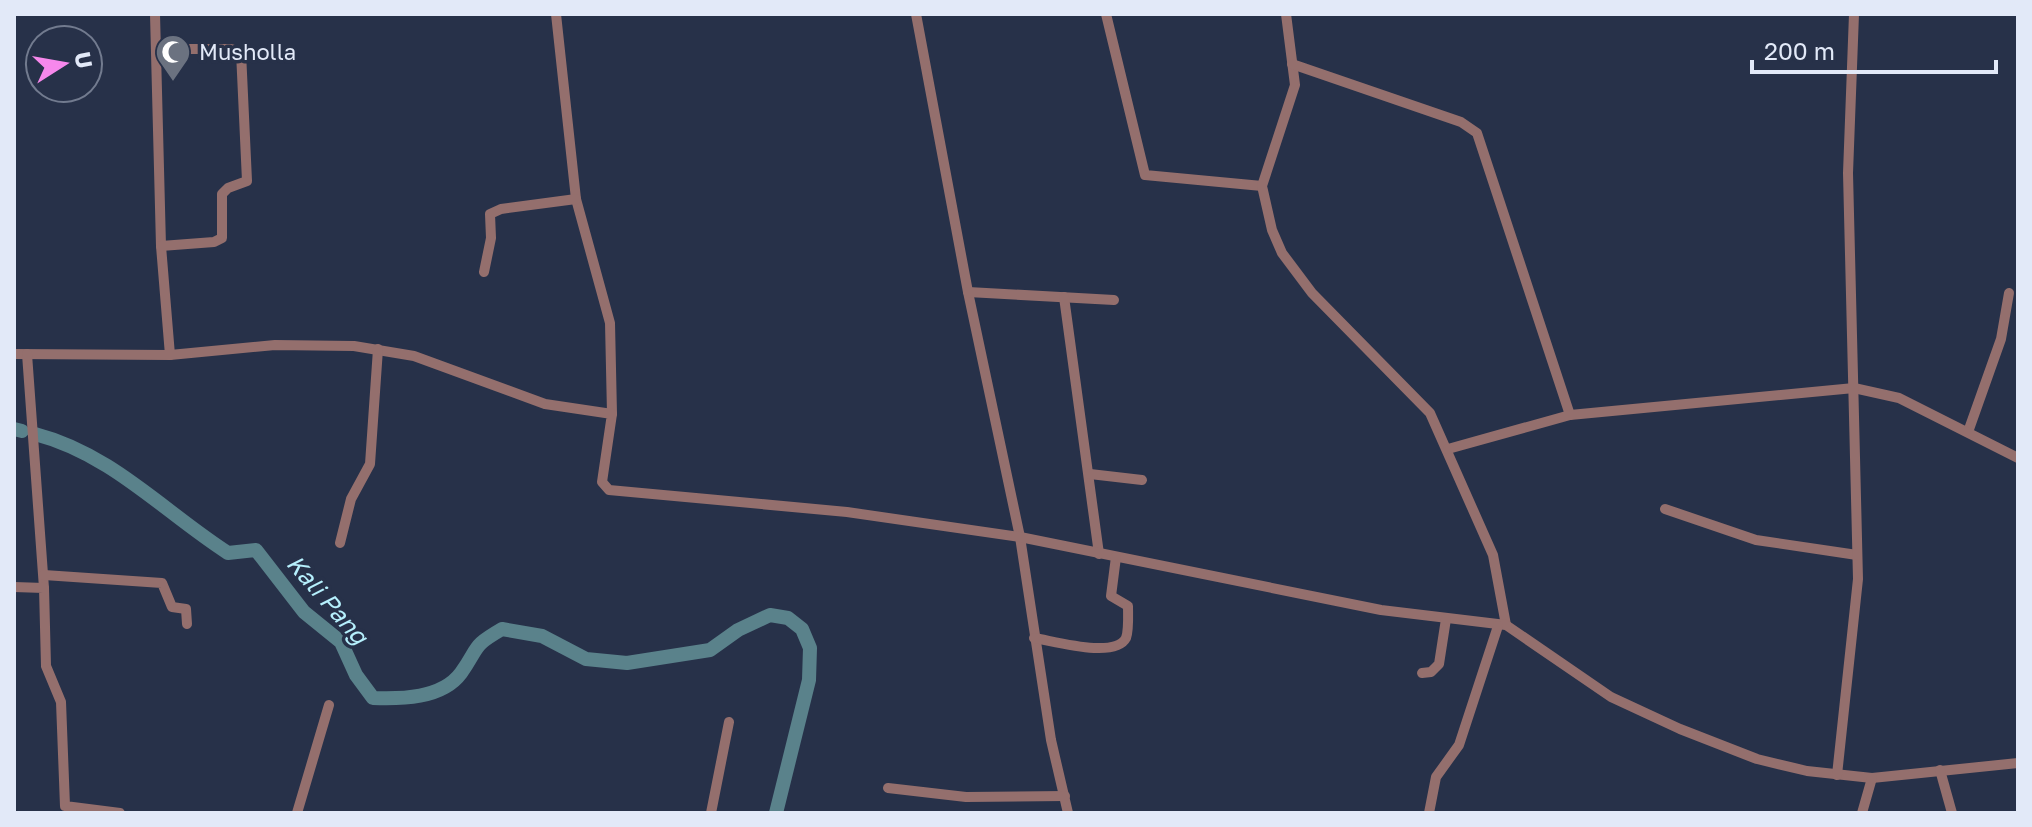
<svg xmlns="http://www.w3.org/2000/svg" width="2032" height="827" viewBox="0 0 2032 827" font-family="'Golos Text',sans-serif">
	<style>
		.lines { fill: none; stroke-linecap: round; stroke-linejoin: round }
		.river { stroke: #5a828b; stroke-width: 14 }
		.minor { stroke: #946f6d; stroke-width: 10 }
		.labels { text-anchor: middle; stroke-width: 7; stroke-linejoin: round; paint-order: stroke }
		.poi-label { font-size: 22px; fill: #e2e9f8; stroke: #273149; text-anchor: start }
		.water-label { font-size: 24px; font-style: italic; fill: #b6f0fd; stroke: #273149 }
	</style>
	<rect width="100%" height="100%" fill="#273149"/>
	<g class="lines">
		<g class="river">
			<polyline points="14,429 22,431"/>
			<path d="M35 434C112 454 164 512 228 553L256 550 304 612 341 642 356 675 373 698C400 699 442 699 461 673 480 646 471 647 502 629L542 636 586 659 627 663 710 650 738 630 770 615 788 618 802 629 810 648 809 680 776 813"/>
		</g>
		<g class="minor">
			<polyline points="155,14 161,246 170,355"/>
			<polyline points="556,14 576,199 610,323 612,414"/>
			<polyline points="916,14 968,292 1020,537 1051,740 1068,813"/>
			<polyline points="1106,14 1145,175 1262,186"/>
			<polyline points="1286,14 1295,85 1262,186 1272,230 1282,253 1312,293 1430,413 1493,555 1506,625"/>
			<polyline points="156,49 231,49 241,52 247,181 228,188 222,194 222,238 214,242 161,246"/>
			<polyline points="1292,64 1461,122 1477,133 1570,415"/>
			<polyline points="484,272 491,238 490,214 501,209 576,199"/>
			<polyline points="968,292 1114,300"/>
			<polyline points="1064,297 1099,554"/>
			<polyline points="14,354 170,355 275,345 354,346 414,356 545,404 612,414 602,482 609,490 847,512 1020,537 1381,610 1506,625 1611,697 1680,729 1757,759 1807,771 1872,778 2018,763"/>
			<polyline points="27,354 44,588"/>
			<polyline points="1968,432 2001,339 2009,293"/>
			<polyline points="1448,449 1570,415 1854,388 1899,398 2018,458"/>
			<polyline points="1090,474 1142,480"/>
			<polyline points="1665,509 1756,540 1857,555"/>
			<polyline points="340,543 351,499 370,464 378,349"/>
			<polyline points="44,575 162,583 172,607 186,609 187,624"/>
			<polyline points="14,587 44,588 46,666 61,702 65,806 120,813"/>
			<path d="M1034 638C1054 641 1115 659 1126 638 1129 630 1128 615 1128 606L1111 596 1116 557"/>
			<polyline points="1422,673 1431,672 1439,664 1446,619"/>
			<polyline points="1940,770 1952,813"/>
			<polyline points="1837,775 1858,579 1848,173 1854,14"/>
			<polyline points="888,788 966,797 1065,796"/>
			<polyline points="297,813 329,705"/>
			<polyline points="711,813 729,722"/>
			<polyline points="1429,813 1436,777 1459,745 1498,626"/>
			<polyline points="1862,813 1872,778"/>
		</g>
	</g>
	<defs>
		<g id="mosque-pin" transform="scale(1.8)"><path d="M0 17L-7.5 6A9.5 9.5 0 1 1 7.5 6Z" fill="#6b7280" stroke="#273149"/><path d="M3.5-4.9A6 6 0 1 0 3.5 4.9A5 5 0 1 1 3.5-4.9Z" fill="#fff"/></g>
	</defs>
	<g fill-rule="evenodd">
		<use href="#mosque-pin" x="173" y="52"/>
	</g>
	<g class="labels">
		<g class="poi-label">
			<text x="199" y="60">Musholla</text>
		</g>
		<g class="water-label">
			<text transform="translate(327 600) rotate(49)" y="8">Kali Pang</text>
		</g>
	</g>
	<rect width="2032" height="827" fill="none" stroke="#e2e9f8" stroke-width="32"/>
	<g transform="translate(64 64) rotate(79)"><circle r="38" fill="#273149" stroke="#727b8f" stroke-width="2"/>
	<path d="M0-6L14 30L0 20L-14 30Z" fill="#f788ec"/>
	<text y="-12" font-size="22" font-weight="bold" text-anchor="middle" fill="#e2e9f8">U</text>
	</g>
	<path d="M1752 60v12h244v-12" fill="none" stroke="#e2e9f8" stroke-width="4"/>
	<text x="1764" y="60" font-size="24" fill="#e2e9f8" stroke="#273149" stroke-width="6" paint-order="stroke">200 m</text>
</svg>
